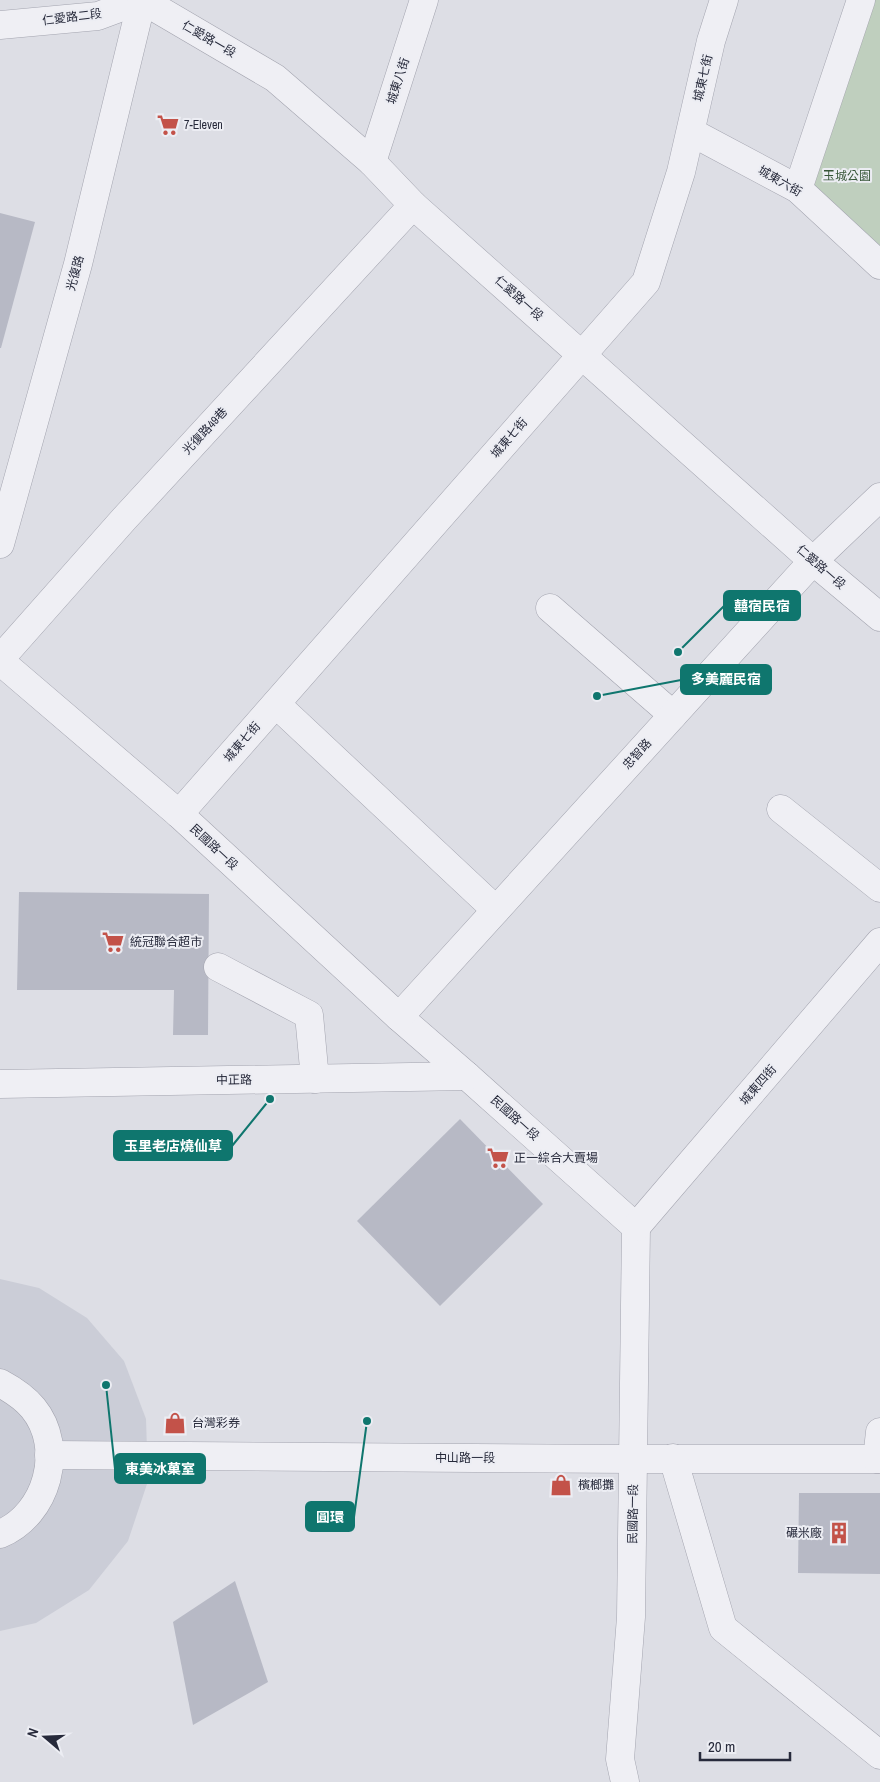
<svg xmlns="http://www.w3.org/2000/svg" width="880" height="1782" viewBox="0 0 880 1782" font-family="'Archivo Narrow','Noto Sans TC',sans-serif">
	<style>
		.built { fill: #cbcdd7 }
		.green { fill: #bfcfbe }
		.building { fill: #b7b9c5 }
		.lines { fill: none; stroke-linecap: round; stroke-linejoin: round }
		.minor-casing { stroke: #a3a4af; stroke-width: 29 }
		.minor { stroke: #efeff4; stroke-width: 28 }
		.labels { text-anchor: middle; stroke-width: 4; stroke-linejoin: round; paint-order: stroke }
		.street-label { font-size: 12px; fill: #272a3b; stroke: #ecedf3 }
		.poi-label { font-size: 12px; fill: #272a3b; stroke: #ecedf3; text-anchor: start }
		.park-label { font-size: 12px; fill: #365537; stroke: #ecedf3 }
		.leader { fill: none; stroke: #0f766e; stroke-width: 2 }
		.callout-dot { fill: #0f766e; stroke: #ecedf3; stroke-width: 2 }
		.callout { fill: #0f766e; stroke: #0f766e; stroke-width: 2 }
		.callout-label { font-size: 14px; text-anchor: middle; font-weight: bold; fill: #fff }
	</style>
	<rect width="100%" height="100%" fill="#dddee5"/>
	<polygon class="built" points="0,1279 39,1288 87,1318 124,1361 146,1419 148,1481 128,1541 89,1590 36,1623 0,1631"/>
	<polygon class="green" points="873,0 880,0 880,247 808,191"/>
	<g class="building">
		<polygon points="0,213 35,222 1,348 0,348"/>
		<polygon points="19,892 209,894 208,1035 173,1035 174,990 17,990"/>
		<polygon points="460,1119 543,1204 440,1306 357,1221"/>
		<polygon points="799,1493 880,1493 880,1574 798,1573"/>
		<polygon points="235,1581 268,1682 193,1725 173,1622"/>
	</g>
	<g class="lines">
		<g class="minor-casing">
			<g id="minor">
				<polyline points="142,0 275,78 372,162 413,205 813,561 880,617"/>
				<polyline points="0,25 98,16 141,0"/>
				<polyline points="691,132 798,189 880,265"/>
				<polyline points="372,162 424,0"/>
				<polyline points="798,189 861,0"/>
				<polyline points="0,544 78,264 142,0"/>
				<polyline points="550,608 673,715"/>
				<polyline points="0,659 124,519 413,205"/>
				<polyline points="0,661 179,814 399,1017 467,1076 636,1227 631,1617 620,1759 625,1782"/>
				<polyline points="276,704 496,910"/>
				<polyline points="781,809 880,888"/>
				<polyline points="179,814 646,282 681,172 711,41 724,0"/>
				<polyline points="218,967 309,1015 315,1079"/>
				<polyline points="399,1017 813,561 880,497"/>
				<polyline points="0,1084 467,1076"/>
				<polyline points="636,1227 880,942"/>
				<path d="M0 1383C13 1390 24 1397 33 1408 66 1448 47 1515 0 1534"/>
				<polyline points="49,1455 634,1459 880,1459"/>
				<polyline points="673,1458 723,1628 880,1755"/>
				<polyline points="877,1459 880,1432"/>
			</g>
		</g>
		<use href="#minor" class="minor"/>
	</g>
	<defs>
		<g id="supermarket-bare" transform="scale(1.725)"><path d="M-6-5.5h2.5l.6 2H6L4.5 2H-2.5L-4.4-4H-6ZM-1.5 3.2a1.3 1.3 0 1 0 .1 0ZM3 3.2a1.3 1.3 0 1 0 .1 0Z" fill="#c35249" stroke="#ecedf3" stroke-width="2.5" paint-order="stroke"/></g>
		<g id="shop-bare" transform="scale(1.725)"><path d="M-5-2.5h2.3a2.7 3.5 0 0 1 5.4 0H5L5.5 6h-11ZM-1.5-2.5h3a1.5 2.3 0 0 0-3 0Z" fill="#c35249" stroke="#ecedf3" stroke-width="2.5" paint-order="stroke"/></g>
		<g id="building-bare" transform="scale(1.725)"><path d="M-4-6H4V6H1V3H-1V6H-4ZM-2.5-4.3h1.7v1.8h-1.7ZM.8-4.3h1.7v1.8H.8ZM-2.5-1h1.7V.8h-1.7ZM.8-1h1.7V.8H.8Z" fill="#c35249" stroke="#ecedf3" stroke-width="2.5" paint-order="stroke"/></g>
	</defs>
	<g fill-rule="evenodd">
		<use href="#supermarket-bare" x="168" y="125"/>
		<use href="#supermarket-bare" x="113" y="942"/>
		<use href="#supermarket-bare" x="498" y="1158"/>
		<use href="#shop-bare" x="175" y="1423"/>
		<use href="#shop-bare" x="561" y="1485"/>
		<use href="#building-bare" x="839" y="1533"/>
	</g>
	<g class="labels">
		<g class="street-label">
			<text transform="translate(72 17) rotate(-7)" y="4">仁愛路二段</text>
			<text transform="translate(209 39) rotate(30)" y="4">仁愛路一段</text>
			<text transform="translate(703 78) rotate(-77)" y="4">城東七街</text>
			<text transform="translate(398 81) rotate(-72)" y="4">城東八街</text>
			<text transform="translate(780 181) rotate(30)" y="4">城東六街</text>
			<text transform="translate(75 273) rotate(-75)" y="4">光復路</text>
			<text transform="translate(519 298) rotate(42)" y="4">仁愛路一段</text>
			<text transform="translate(205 431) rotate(-47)" y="4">光復路49巷</text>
			<text transform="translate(509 438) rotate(-49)" y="4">城東七街</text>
			<text transform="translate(821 567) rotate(41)" y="4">仁愛路一段</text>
			<text transform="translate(242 742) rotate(-49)" y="4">城東七街</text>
			<text transform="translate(637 754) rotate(-48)" y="4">忠智路</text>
			<text transform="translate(214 847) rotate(43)" y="4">民國路一段</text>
			<text transform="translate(234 1080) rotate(-1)" y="4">中正路</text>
			<text transform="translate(758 1085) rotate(-49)" y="4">城東四街</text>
			<text transform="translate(515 1118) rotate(42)" y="4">民國路一段</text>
			<text x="465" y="1462">中山路一段</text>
			<text transform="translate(633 1514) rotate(-89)" y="4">民國路一段</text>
		</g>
		<g class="poi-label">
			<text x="184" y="129">7-Eleven</text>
			<text x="130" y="946">統冠聯合超市</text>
			<text x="514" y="1162">正一綜合大賣場</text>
			<text x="192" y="1427">台灣彩券</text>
			<text x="578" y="1489">檳榔攤</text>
			<text x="822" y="1537" text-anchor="end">碾米廠</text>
		</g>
		<g class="park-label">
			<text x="847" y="180">玉城公園</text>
		</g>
	</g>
	<path class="leader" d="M678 652L724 606M597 696L681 680M270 1099L232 1146M106 1385L115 1469M367 1421L354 1517"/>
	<g class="callout-dot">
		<circle cx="678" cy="652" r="5"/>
		<circle cx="597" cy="696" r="5"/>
		<circle cx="270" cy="1099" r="5"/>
		<circle cx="106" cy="1385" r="5"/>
		<circle cx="367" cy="1421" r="5"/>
	</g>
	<g class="callout">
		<rect x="724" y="591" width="76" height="29" rx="5"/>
		<rect x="681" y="665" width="90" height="29" rx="5"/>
		<rect x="114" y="1131" width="118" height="29" rx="5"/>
		<rect x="115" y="1454" width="90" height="29" rx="5"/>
		<rect x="306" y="1502" width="48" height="29" rx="5"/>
	</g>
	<g class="callout-label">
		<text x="762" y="611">囍宿民宿</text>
		<text x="726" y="684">多美麗民宿</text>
		<text x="173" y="1151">玉里老店燒仙草</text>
		<text x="160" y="1474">東美冰菓室</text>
		<text x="330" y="1522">圓環</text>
	</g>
	<g transform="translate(45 1737) rotate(289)" stroke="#ecedf3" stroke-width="4" paint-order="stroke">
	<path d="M0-4L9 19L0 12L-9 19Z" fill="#272a3b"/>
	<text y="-8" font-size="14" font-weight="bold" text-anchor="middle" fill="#272a3b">N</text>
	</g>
	<path d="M700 1752v8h90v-8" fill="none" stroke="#272a3b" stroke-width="2.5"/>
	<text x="708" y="1752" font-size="15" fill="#272a3b" stroke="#ecedf3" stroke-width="4" paint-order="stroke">20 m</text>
</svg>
